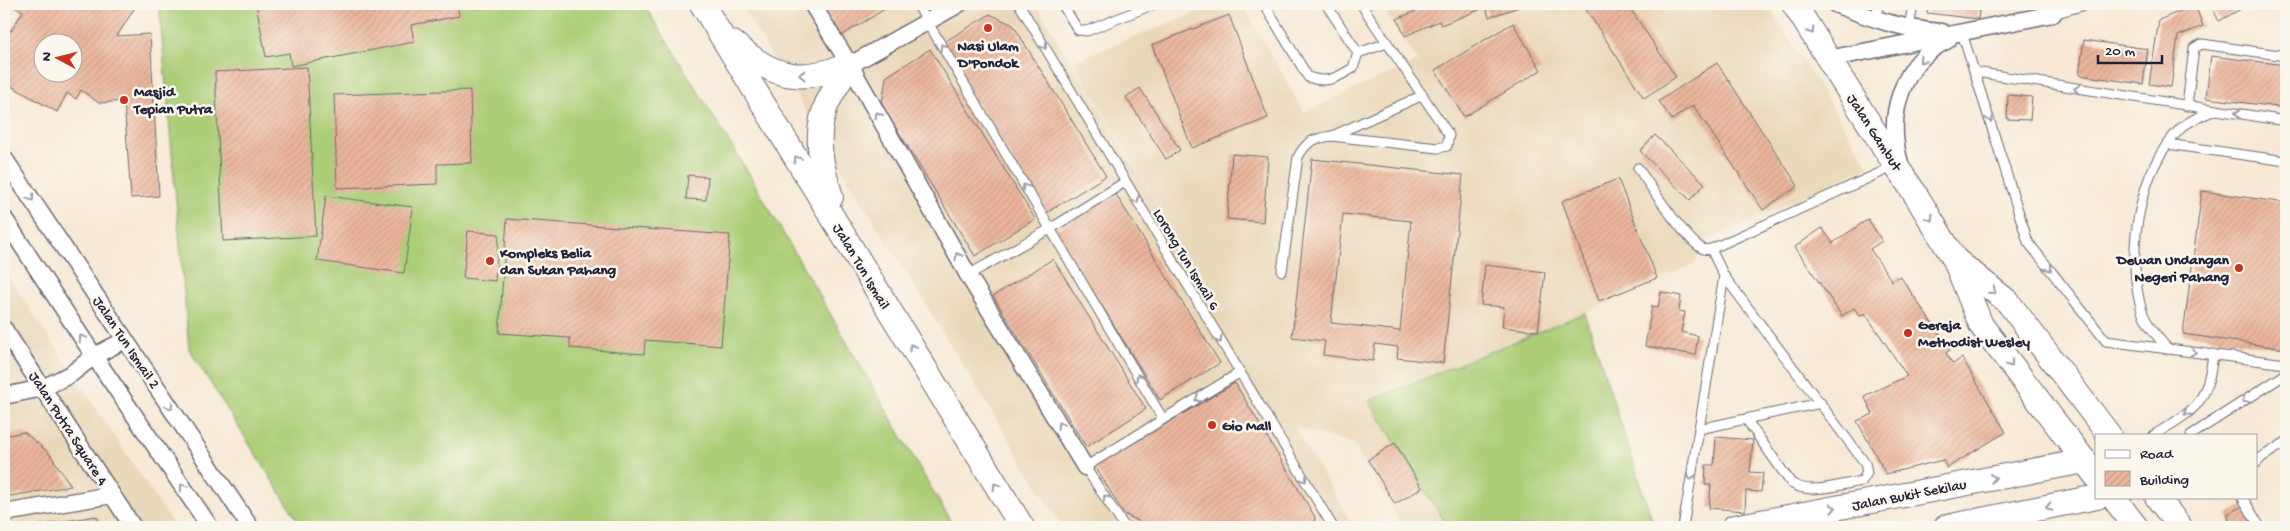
<svg xmlns="http://www.w3.org/2000/svg" width="2290" height="531" viewBox="0 0 2290 531" font-family="'Gochi Hand',sans-serif">
	<style>
		.built { fill: #ead8ba }
		.pitch { fill: #abce77; stroke: #667859 }
		.building { fill: url(#building-hatch); fill-rule: evenodd }
		.lines { fill: none; stroke-linecap: round; stroke-linejoin: round }
		.lane-casing { stroke: #6d6871; stroke-width: 11 }
		.street-casing { stroke: #6d6871; stroke-width: 19 }
		.secondary-casing { stroke: #6d6871; stroke-width: 26 }
		.lane { stroke: #fff; stroke-width: 9 }
		.street { stroke: #fff; stroke-width: 16 }
		.secondary { stroke: #fff; stroke-width: 24 }
		.oneway { stroke: #9c9ca7 }
		.poi-dot { fill: #c8321e; stroke: #fbf7ec; stroke-width: 2 }
		.labels { text-anchor: middle; stroke-width: 5; stroke-linejoin: round; paint-order: stroke }
		.poi-label { font-size: 15px; font-weight: bold; fill: #22223b; stroke: #fbf7ec; text-anchor: start }
		.street-label { font-size: 15px; fill: #22223b; stroke: #fbf7ec }
	</style>
	<defs>
		<pattern id="building-hatch" width="6" height="6" patternUnits="userSpaceOnUse" patternTransform="scale(1.25)"><rect width="6" height="6" fill="#ebb59b"/><path d="M-1 1l2-2M0 6l6-6M5 7l2-2" fill="none" stroke="#c99b86"/></pattern>
	</defs>
	<rect width="100%" height="100%" fill="#fbf7ec"/>
	<filter id="ink" filterUnits="userSpaceOnUse"><feTurbulence type="fractalNoise" baseFrequency=".02" numOctaves="2"/><feDisplacementMap in="SourceGraphic" scale="10" xChannelSelector="R" yChannelSelector="G"/><feConvolveMatrix kernelMatrix="1 2 1 2 8 2 1 2 1" color-interpolation-filters="sRGB"/></filter>
	<filter id="wash" filterUnits="userSpaceOnUse"><feTurbulence type="fractalNoise" baseFrequency=".0096" numOctaves="4" result="noise"/><feDisplacementMap in="SourceGraphic" scale="20" xChannelSelector="R" yChannelSelector="G"/><feGaussianBlur stdDeviation="1.12" result="paint"/><feColorMatrix in="noise" values="0 0 0 0 0 0 0 0 0 0 0 0 0 0 0 0 0 1.4 0 .05"/><feComposite in="paint" operator="in"/></filter>
	<g filter="url(#wash)">
		<rect width="100%" height="100%" fill="#f7e9d6"/>
		<g class="built">
			<polygon points="740,4 1036,4 1201,276 1073,61 1218,4 1237,4 1244,7 1304,112 1418,61 1380,4 1767,4 1869,166 1707,241 1695,263 1585,313 1654,526 1402,527 1353,443 1294,427 1354,527 1063,527"/>
			<polygon points="4,270 175,527 4,527"/>
			<polygon points="2029,521 2057,521 2075,527 2001,527"/>
		</g>
		<g class="pitch">
			<polygon points="159,4 644,4 749,174 954,527 302,527 189,349"/>
			<polygon points="1585,313 1654,526 1448,527 1369,401"/>
		</g>
		<g id="blocks">
			<g class="building">
				<path d="M9 4H137L117 36 150 34 159 196 131 198 124 101 99 103 81 90 76 99 67 93 57 112 4 82V27L11 31 23 11ZM42 42H72V72H42Z"/>
				<polygon points="256,4 457,4 459,16 411,25 414,42 291,66 289,53 266,57"/>
				<polygon points="821,4 893,4 841,36"/>
				<polygon points="1432,4 1476,4 1479,10 1441,25 1439,21 1405,36 1397,19"/>
				<polygon points="1485,4 1521,4 1522,6 1489,17"/>
				<polygon points="1592,4 1627,4 1676,77 1644,98 1585,8"/>
				<polygon points="1928,4 1980,4 1978,19 1927,13"/>
				<polygon points="2210,4 2250,4 2219,21"/>
				<polygon points="2195,5 2203,26 2178,36 2171,87 2149,84 2159,20"/>
				<polygon points="990,14 1013,25 1106,176 1046,213 941,44"/>
				<polygon points="1229,15 1268,118 1192,148 1152,45"/>
				<polygon points="1513,23 1541,70 1464,117 1435,70"/>
				<polygon points="2084,40 2148,49 2143,84 2079,75"/>
				<polygon points="930,49 1035,219 975,256 882,105 886,77"/>
				<polygon points="2211,56 2286,65 2286,108 2206,98"/>
				<polygon points="1717,63 1798,186 1763,210 1693,105 1672,120 1659,101"/>
				<polygon points="307,67 316,236 223,241 215,72"/>
				<polygon points="1140,88 1180,150 1166,159 1126,97"/>
				<polygon points="470,90 472,163 437,164 437,184 337,188 334,95"/>
				<polygon points="2008,95 2032,97 2030,120 2007,119"/>
				<polygon points="1655,135 1705,184 1690,200 1640,151"/>
				<polygon points="1232,154 1268,157 1263,222 1227,219"/>
				<path d="M1312 159 1463 175 1443 363 1397 358 1398 347 1375 344 1373 361 1323 355 1325 341 1292 337ZM1343 214 1411 221 1400 331 1331 323Z"/>
				<polygon points="688,175 708,177 706,200 686,199"/>
				<polygon points="1618,179 1657,278 1599,301 1562,201"/>
				<polygon points="2202,191 2286,203 2286,349 2183,334"/>
				<polygon points="1115,193 1220,363 1160,400 1056,231"/>
				<polygon points="326,196 413,207 404,273 317,261"/>
				<polygon points="507,219 730,235 721,346 645,340 644,354 570,348 570,338 499,333"/>
				<polygon points="1868,219 1882,241 1870,249 1892,281 1900,276 1950,350 1946,353 1953,364 1962,358 2006,432 1947,468 1943,460 1886,474 1857,421 1873,414 1864,396 1907,376 1865,313 1860,316 1854,308 1842,316 1795,247 1822,228 1833,243"/>
				<polygon points="468,231 499,234 495,281 463,278"/>
				<polygon points="1053,259 1146,409 1086,447 993,296"/>
				<polygon points="1485,265 1545,272 1538,331 1502,327 1504,307 1481,305"/>
				<polygon points="1661,292 1681,296 1679,311 1685,312 1681,332 1698,336 1695,355 1645,346 1652,306 1658,307"/>
				<polygon points="1235,383 1315,517 1313,527 1151,527 1124,514 1095,466"/>
				<polygon points="24,432 49,453 71,486 4,497 4,436"/>
				<polygon points="1716,437 1753,440 1750,472 1763,473 1761,492 1746,491 1745,511 1709,508 1711,485 1705,485 1706,465 1714,465"/>
				<polygon points="1395,443 1422,488 1395,504 1368,460"/>
				<polygon points="2243,506 2253,527 2232,527 2227,514"/>
				<polygon points="96,516 104,527 35,527 35,526"/>
			</g>
		</g>
	</g>
	<g filter="url(#ink)">
		<use href="#blocks" fill-opacity="0" stroke="#6d6871" stroke-width="1"/>
		<g class="lines">
			<g class="lane-casing">
				<g id="lane">
					<polyline points="917,4 1163,419"/>
					<polyline points="1019,4 1333,527"/>
					<polyline points="1062,4 1078,30 1087,31 1154,4"/>
					<path d="M1264 4 1308 77C1326 84 1337 78 1353 68L1358 53 1326 4"/>
					<polyline points="2052,4 2053,14 2089,4"/>
					<polyline points="1876,20 1878,4"/>
					<polyline points="1909,28 1913,4"/>
					<polyline points="1962,33 2028,242 2106,341 2286,364"/>
					<polyline points="1358,53 1387,43"/>
					<polyline points="1975,72 2286,121"/>
					<polyline points="2187,106 2194,48 2202,44 2286,56"/>
					<polyline points="1332,136 1423,95"/>
					<polyline points="2167,144 2286,161"/>
					<path d="M1638 168C1649 184 1686 241 1703 249 1706 250 1709 249 1711 249L1895 166"/>
					<path d="M1711 249 1724 276 1865 463 1867 473 1862 481C1841 484 1810 496 1791 483L1746 419"/>
					<path d="M1282 271 1298 157C1307 140 1314 139 1331 136L1438 148 1447 146 1449 135 1361 4"/>
					<polyline points="968,275 1050,229 1125,182"/>
					<path d="M2168 349C2158 338 2147 325 2142 311 2125 255 2138 170 2181 128 2189 120 2204 115 2215 110"/>
					<polyline points="1699,429 1821,403"/>
					<path d="M2154 435C2196 409 2207 405 2213 354"/>
					<polyline points="2191,435 2286,374"/>
					<polyline points="2256,463 2262,457 2286,442"/>
					<polyline points="2242,497 2260,527"/>
					<polyline points="1127,527 1124,526 1085,467 1239,373"/>
					<polyline points="1683,527 1724,276"/>
				</g>
			</g>
			<g class="street-casing">
				<g id="street">
					<polyline points="812,4 850,65 968,275 1085,467"/>
					<path d="M1835 4C1870 18 1904 30 1942 32"/>
					<polyline points="1828,59 2053,14"/>
					<polyline points="850,65 959,4"/>
					<polyline points="4,158 250,527"/>
					<path d="M1900 163C1886 116 1901 62 1948 40"/>
					<polyline points="4,218 94,356 210,527"/>
					<polyline points="4,329 133,527"/>
					<polyline points="4,396 43,388 71,374 94,356 125,340"/>
					<polyline points="4,513 112,495"/>
				</g>
			</g>
			<g class="secondary-casing">
				<g id="secondary">
					<polyline points="702,4 1022,527"/>
					<polyline points="1794,4 1896,166 1914,192 1955,260 1981,325 2096,476"/>
					<path d="M733 43C776 79 796 83 850 65"/>
					<path d="M831 197C822 168 814 139 825 109 830 94 841 79 850 65"/>
					<polyline points="1957,261 2008,302 2109,435"/>
					<polyline points="2113,497 2136,527"/>
					<polyline points="2157,497 2180,527"/>
					<polyline points="1734,527 2085,461"/>
					<polyline points="1946,527 2097,497"/>
				</g>
			</g>
			<use href="#lane" class="lane"/>
			<use href="#street" class="street"/>
			<use href="#secondary" class="secondary"/>
		</g>
		<defs><path id="oneway-chevron" d="M-2-3.5L2.5 0L-2 3.5" fill="none" stroke-width="1.6" stroke-linecap="round" stroke-linejoin="round" transform="scale(1.25)"/></defs>
		<g class="oneway">
			<use href="#oneway-chevron" transform="translate(1811 31) rotate(58)"/>
			<use href="#oneway-chevron" transform="translate(1044 46) rotate(59)"/>
			<use href="#oneway-chevron" transform="translate(943 47) rotate(-121)"/>
			<use href="#oneway-chevron" transform="translate(1922 60) rotate(133)"/>
			<use href="#oneway-chevron" transform="translate(802 75) rotate(180)"/>
			<use href="#oneway-chevron" transform="translate(2077 89) rotate(-171)"/>
			<use href="#oneway-chevron" transform="translate(2238 113) rotate(-171)"/>
			<use href="#oneway-chevron" transform="translate(878 115) rotate(-120)"/>
			<use href="#oneway-chevron" transform="translate(1990 119) rotate(73)"/>
			<use href="#oneway-chevron" transform="translate(797 159) rotate(-121)"/>
			<use href="#oneway-chevron" transform="translate(1025 187) rotate(-121)"/>
			<use href="#oneway-chevron" transform="translate(31 198) rotate(56)"/>
			<use href="#oneway-chevron" transform="translate(1136 200) rotate(59)"/>
			<use href="#oneway-chevron" transform="translate(1930 218) rotate(59)"/>
			<use href="#oneway-chevron" transform="translate(958 256) rotate(-120)"/>
			<use href="#oneway-chevron" transform="translate(2049 268) rotate(51)"/>
			<use href="#oneway-chevron" transform="translate(1993 291) rotate(39)"/>
			<use href="#oneway-chevron" transform="translate(82 338) rotate(-123)"/>
			<use href="#oneway-chevron" transform="translate(1219 340) rotate(59)"/>
			<use href="#oneway-chevron" transform="translate(912 347) rotate(-121)"/>
			<use href="#oneway-chevron" transform="translate(2193 352) rotate(7)"/>
			<use href="#oneway-chevron" transform="translate(2010 364) rotate(53)"/>
			<use href="#oneway-chevron" transform="translate(1139 377) rotate(-121)"/>
			<use href="#oneway-chevron" transform="translate(1198 399) rotate(149)"/>
			<use href="#oneway-chevron" transform="translate(2245 400) rotate(147)"/>
			<use href="#oneway-chevron" transform="translate(170 406) rotate(56)"/>
			<use href="#oneway-chevron" transform="translate(2187 413) rotate(138)"/>
			<use href="#oneway-chevron" transform="translate(1060 425) rotate(-121)"/>
			<use href="#oneway-chevron" transform="translate(1691 477) rotate(99)"/>
			<use href="#oneway-chevron" transform="translate(1993 478) rotate(-11)"/>
			<use href="#oneway-chevron" transform="translate(1304 479) rotate(59)"/>
			<use href="#oneway-chevron" transform="translate(996 486) rotate(-121)"/>
			<use href="#oneway-chevron" transform="translate(183 487) rotate(-124)"/>
			<use href="#oneway-chevron" transform="translate(1106 498) rotate(-123)"/>
			<use href="#oneway-chevron" transform="translate(2049 507) rotate(169)"/>
			<use href="#oneway-chevron" transform="translate(1833 508) rotate(-11)"/>
		</g>
	</g>
	<g class="poi-dot">
		<circle cx="988" cy="28" r="5"/>
		<circle cx="124" cy="100" r="5"/>
		<circle cx="490" cy="261" r="5"/>
		<circle cx="2239" cy="268" r="5"/>
		<circle cx="1908" cy="333" r="5"/>
		<circle cx="1212" cy="425" r="5"/>
	</g>
	<g class="labels">
		<g class="poi-label">
			<text x="988" y="50" text-anchor="middle">Nasi Ulam<tspan x="988" dy="17">D'Pondok</tspan></text>
			<text x="134" y="96">Masjid<tspan x="134" dy="17">Tepian Putra</tspan></text>
			<text x="500" y="257">Kompleks Belia<tspan x="500" dy="17">dan Sukan Pahang</tspan></text>
			<text x="2229" y="264" text-anchor="end">Dewan Undangan<tspan x="2229" dy="17">Negeri Pahang</tspan></text>
			<text x="1918" y="329">Gereja<tspan x="1918" dy="17">Methodist Wesley</tspan></text>
			<text x="1222" y="430">Gio Mall</text>
		</g>
		<g class="street-label">
			<text transform="translate(1875 132) rotate(57)" y="5">Jalan Gambut</text>
			<text transform="translate(1187 259) rotate(59)" y="5">Lorong Tun Ismail 6</text>
			<text transform="translate(862 266) rotate(59)" y="5">Jalan Tun Ismail</text>
			<text transform="translate(127 342) rotate(56)" y="5">Jalan Tun Ismail 2</text>
			<text transform="translate(69 428) rotate(57)" y="5">Jalan Putra Square 4</text>
			<text transform="translate(1909 494) rotate(-11)" y="5">Jalan Bukit Sekilau</text>
		</g>
	</g>
	<rect width="2290" height="531" fill="none" stroke="#fbf7ec" stroke-width="20"/>
	<rect x="2095" y="434" width="162" height="65" fill="#fbf7ec" stroke="#a4a2a5"/>
	<rect x="2105" y="450" width="25" height="8" fill="#ffffff" stroke="#a4a2a5"/>
	<text x="2140" y="458" font-size="15" fill="#22223b">Road</text>
	<rect x="2105" y="471" width="25" height="15" fill="url(#building-hatch)" stroke="#a4a2a5"/>
	<text x="2140" y="484" font-size="15" fill="#22223b">Building</text>
	<g transform="translate(58 58) rotate(277)"><circle r="24" fill="#fbf7ec" stroke="#a4a2a5"/>
	<path d="M0-4L9 19L0 12L-9 19Z" fill="#c8321e"/>
	<text y="-8" font-size="14" font-weight="bold" text-anchor="middle" fill="#22223b">N</text>
	</g>
	<path d="M2098 55v8h64v-8" fill="none" stroke="#22223b" stroke-width="2.5"/>
	<text x="2105" y="55" font-size="15" fill="#22223b" stroke="#fbf7ec" stroke-width="4" paint-order="stroke">20 m</text>
</svg>
